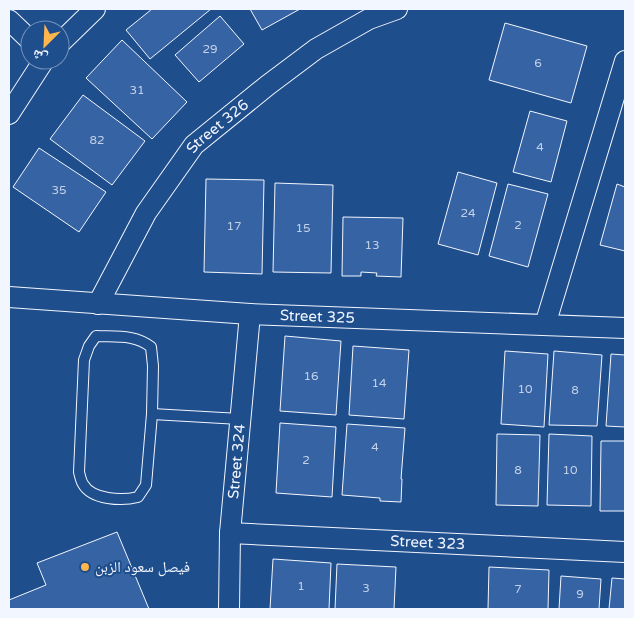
<svg xmlns="http://www.w3.org/2000/svg" width="634" height="618" viewBox="0 0 634 618" font-family="'Varela Round','Noto Naskh Arabic',sans-serif">
	<style>
		.building { fill: #3563a3; stroke: #f2f6ff }
		.lines { fill: none; stroke-linecap: round; stroke-linejoin: round }
		.service-casing { stroke: #f2f6ff; stroke-width: 12 }
		.minor-casing { stroke: #f2f6ff; stroke-width: 22 }
		.service { stroke: #1f4e8c; stroke-width: 10 }
		.minor { stroke: #1f4e8c; stroke-width: 20 }
		.poi-dot { fill: #ffb74d; stroke: #1f4e8c; stroke-width: 2 }
		.labels { text-anchor: middle; stroke-width: 4; stroke-linejoin: round; paint-order: stroke }
		.number-label { font-size: 12px; fill: #c3d1e8 }
		.street-label { font-size: 15px; fill: #f2f6ff; stroke: #1f4e8c }
		.poi-label { font-size: 15px; fill: #f2f6ff; stroke: #1f4e8c; text-anchor: start }
	</style>
	<rect width="100%" height="100%" fill="#1f4e8c"/>
	<g class="building">
		<polygon points="152,9 211,9 150,59 126,30"/>
		<polygon points="250,9 300,9 262,30"/>
		<polygon points="220,16 244,44 199,82 175,55"/>
		<polygon points="505,23 587,46 571,103 489,80"/>
		<polygon points="122,40 187,102 152,139 86,78"/>
		<polygon points="83,95 145,141 112,185 50,139"/>
		<polygon points="530,111 567,121 551,182 513,172"/>
		<polygon points="39,148 106,192 79,232 13,187"/>
		<polygon points="458,172 497,183 478,255 438,244"/>
		<polygon points="206,179 264,180 262,274 204,272"/>
		<polygon points="275,183 333,185 331,273 273,272"/>
		<polygon points="508,184 548,194 528,267 489,256"/>
		<polygon points="617,184 625,187 625,251 600,245"/>
		<polygon points="343,217 403,218 401,277 376,276 377,273 361,272 361,276 342,276"/>
		<polygon points="285,336 341,341 336,415 280,411"/>
		<polygon points="353,346 409,350 404,419 349,415"/>
		<polygon points="505,351 548,354 544,427 501,424"/>
		<polygon points="554,351 602,355 597,426 549,425"/>
		<polygon points="611,354 625,355 625,427 606,426"/>
		<polygon points="280,423 336,427 332,497 276,493"/>
		<polygon points="347,424 405,428 401,479 402,479 401,502 380,501 380,498 342,495"/>
		<polygon points="497,434 540,435 538,506 496,505"/>
		<polygon points="549,434 592,436 591,506 547,505"/>
		<polygon points="601,441 625,441 625,511 600,511"/>
		<polygon points="117,532 149,609 9,609 9,600 46,585 37,563"/>
		<polygon points="273,559 331,563 329,609 270,609"/>
		<polygon points="337,564 396,567 394,609 335,609"/>
		<polygon points="489,567 549,570 548,609 488,609"/>
		<polygon points="561,576 601,579 599,609 559,609"/>
		<polygon points="612,578 625,579 625,609 609,609"/>
	</g>
	<g class="lines">
		<g class="service-casing">
			<g id="service">
				<path d="M96 336C115 337 135 334 151 347L153 366 152 414 146 485 138 497C122 501 92 500 83 484 81 481 80 476 79 472L84 360 89 346Z"/>
				<polyline points="152,414 240,419"/>
			</g>
		</g>
		<g class="minor-casing">
			<g id="minor">
				<polyline points="9,20 30,40"/>
				<polyline points="60,43 95,9"/>
				<polyline points="9,114 44,60"/>
				<path id="s1" d="M9 297 250 314 625 328"/>
				<path id="s2" d="M98 304 146 213 194 145 268 85 316 49 369 19 397 9"/>
				<polyline points="545,325 625,61"/>
				<path id="s3" d="M230 533 625 552"/>
				<path id="s4" d="M229 609 230 533 250 314"/>
			</g>
		</g>
		<use href="#service" class="service"/>
		<use href="#minor" class="minor"/>
	</g>
	<circle class="poi-dot" cx="85" cy="567" r="5"/>
	<g class="labels">
		<g class="number-label">
			<text x="210" y="53">29</text>
			<text x="538" y="67">6</text>
			<text x="137" y="94">31</text>
			<text x="97" y="144">82</text>
			<text x="540" y="151">4</text>
			<text x="59" y="194">35</text>
			<text x="468" y="217">24</text>
			<text x="518" y="229">2</text>
			<text x="234" y="230">17</text>
			<text x="303" y="232">15</text>
			<text x="372" y="249">13</text>
			<text x="311" y="380">16</text>
			<text x="379" y="387">14</text>
			<text x="525" y="393">10</text>
			<text x="575" y="394">8</text>
			<text x="375" y="451">4</text>
			<text x="306" y="464">2</text>
			<text x="518" y="474">8</text>
			<text x="570" y="474">10</text>
			<text x="301" y="590">1</text>
			<text x="366" y="592">3</text>
			<text x="518" y="593">7</text>
			<text x="580" y="598">9</text>
		</g>
		<g class="street-label">
			<text dy="5" stroke="none"><textPath href="#s2" startOffset="216">Street 326</textPath></text>
			<text dy="5" stroke="none"><textPath href="#s1" startOffset="309">Street 325</textPath></text>
			<text dy="5" stroke="none"><textPath href="#s4" startOffset="148">Street 324</textPath></text>
			<text dy="5" stroke="none"><textPath href="#s3" startOffset="198">Street 323</textPath></text>
		</g>
		<g class="poi-label">
			<text x="95" y="572">فيصل سعود الزبن</text>
		</g>
	</g>
	<rect width="634" height="618" fill="none" stroke="#f2f6ff" stroke-width="20"/>
	<g transform="translate(45 45) rotate(204)"><circle r="24" fill="#1f4e8c" stroke="#7391ba"/>
	<path d="M0-4L9 19L0 12L-9 19Z" fill="#ffb74d"/>
	<text y="-8" font-size="14" font-weight="bold" text-anchor="middle" fill="#f2f6ff">ش</text>
	</g>
</svg>
